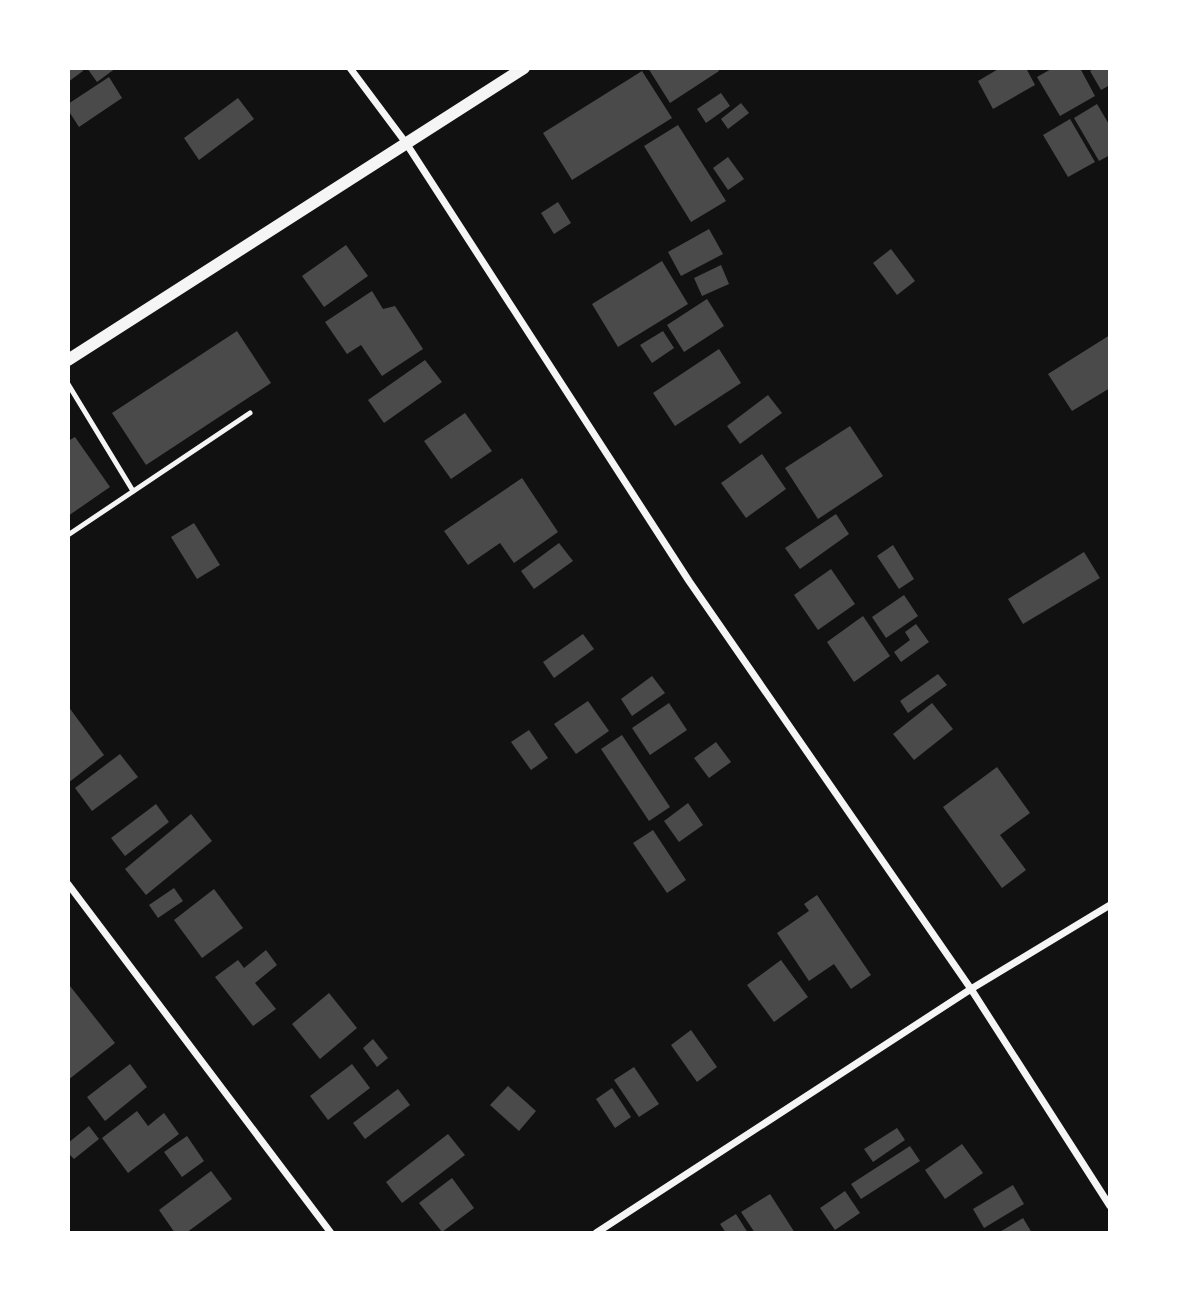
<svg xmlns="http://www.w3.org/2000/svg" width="1178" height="1301" viewBox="0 0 1178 1301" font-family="'Source Serif 4',serif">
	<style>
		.building { fill: #4a4a4a }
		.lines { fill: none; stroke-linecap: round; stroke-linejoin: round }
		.service { stroke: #f5f5f5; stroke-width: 5 }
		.minor { stroke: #f5f5f5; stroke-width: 7 }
		.tertiary { stroke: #f5f5f5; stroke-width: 12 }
	</style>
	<rect width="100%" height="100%" fill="#111"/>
	<g class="building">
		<polygon points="68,68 82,68 83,71 68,82"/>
		<polygon points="87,68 116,68 97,82"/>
		<polygon points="648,68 717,68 719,71 670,103"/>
		<polygon points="1000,68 1026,68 1035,85 993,109 978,81"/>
		<polygon points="1053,68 1080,68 1095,96 1060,116 1037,77"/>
		<polygon points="1095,68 1110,68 1110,85 1101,90 1090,71"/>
		<polygon points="642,71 672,118 572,180 543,133"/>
		<polygon points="109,77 122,98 79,127 68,110 68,104"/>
		<polygon points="721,93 730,106 706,123 697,109"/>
		<polygon points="238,98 254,119 199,160 184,138"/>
		<polygon points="741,103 749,113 728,129 721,119"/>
		<polygon points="1097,104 1110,126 1110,155 1099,161 1074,118"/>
		<polygon points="1070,119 1095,162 1068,177 1043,135"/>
		<polygon points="678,125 726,201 691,222 644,146"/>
		<polygon points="728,157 744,179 728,190 713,168"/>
		<polygon points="558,202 571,223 554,234 541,213"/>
		<polygon points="709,229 723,254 681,276 668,252"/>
		<polygon points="346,245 368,276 324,307 302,276"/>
		<polygon points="891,249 915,281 897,295 873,263"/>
		<polygon points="662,261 688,304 618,347 592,304"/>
		<polygon points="721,265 729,284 702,296 694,278"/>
		<polygon points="372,291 383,309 395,306 423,349 382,376 361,345 347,354 325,322"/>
		<polygon points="707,299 724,326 684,352 667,325"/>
		<polygon points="237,331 271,383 146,465 112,413"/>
		<polygon points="663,331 674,348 652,363 640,345"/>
		<polygon points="1110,335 1110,388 1072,411 1048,374"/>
		<polygon points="719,349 741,383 675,426 653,393"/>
		<polygon points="425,360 442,382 384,423 368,400"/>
		<polygon points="768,395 782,413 740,444 727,426"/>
		<polygon points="465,413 492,451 451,479 424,441"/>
		<polygon points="850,426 883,476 818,519 785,468"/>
		<polygon points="75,437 110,487 68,516 68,441"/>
		<polygon points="762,454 786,489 746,518 721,483"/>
		<polygon points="522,478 558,532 514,563 500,543 468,565 444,531"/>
		<polygon points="836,514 849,534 800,569 785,548"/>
		<polygon points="194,523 220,565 197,579 171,537"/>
		<polygon points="559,543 573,561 534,589 521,571"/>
		<polygon points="893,545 914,579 899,589 877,556"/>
		<polygon points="1084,552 1100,578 1023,624 1008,599"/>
		<polygon points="831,569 855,604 818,630 794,595"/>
		<polygon points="904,595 918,616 886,638 872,617"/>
		<polygon points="863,616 890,656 854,682 827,642"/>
		<polygon points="916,624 929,642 901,662 894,652 910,640 905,632"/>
		<polygon points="583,634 594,649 554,678 543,662"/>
		<polygon points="938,674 947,685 908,713 900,701"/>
		<polygon points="652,676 665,693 632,716 621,699"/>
		<polygon points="588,701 609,731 576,754 554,724"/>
		<polygon points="669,703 687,730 650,755 632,728"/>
		<polygon points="932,703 953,729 914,760 893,734"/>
		<polygon points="68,706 104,755 68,783"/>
		<polygon points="529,730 548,758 531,770 511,742"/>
		<polygon points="622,735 670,807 649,821 601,749"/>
		<polygon points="716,742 731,762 709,778 694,758"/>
		<polygon points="120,754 138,777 92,811 75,788"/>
		<polygon points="997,767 1030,813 1000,835 1026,870 1002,888 943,807"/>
		<polygon points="688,803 703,825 679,842 664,821"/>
		<polygon points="156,804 169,822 125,856 111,838"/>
		<polygon points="191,814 212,841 146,895 125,869"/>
		<polygon points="653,830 686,880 667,893 633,843"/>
		<polygon points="174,888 183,901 158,918 149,905"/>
		<polygon points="214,889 243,928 202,958 174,920"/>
		<polygon points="817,895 871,975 851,989 834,964 809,981 777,933 809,911 804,904"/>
		<polygon points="266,950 277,965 255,983 276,1009 253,1026 215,977 238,960 244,968"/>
		<polygon points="781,960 808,997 774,1022 747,985"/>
		<polygon points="70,986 115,1043 68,1080 68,987"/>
		<polygon points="329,993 357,1028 320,1059 292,1024"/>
		<polygon points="691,1030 717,1067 697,1082 671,1045"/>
		<polygon points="373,1039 388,1058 377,1067 363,1048"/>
		<polygon points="130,1064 147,1087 105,1121 87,1097"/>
		<polygon points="352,1064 370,1088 328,1120 310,1096"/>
		<polygon points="634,1067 659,1104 639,1117 614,1080"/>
		<polygon points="508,1086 536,1111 519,1131 490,1105"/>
		<polygon points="612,1088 631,1117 615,1128 596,1099"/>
		<polygon points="398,1089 410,1105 365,1139 353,1123"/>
		<polygon points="137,1111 148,1126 164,1113 179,1134 128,1173 102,1138"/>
		<polygon points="89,1126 99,1139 74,1159 68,1153 68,1143"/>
		<polygon points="897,1128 905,1140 873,1162 864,1149"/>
		<polygon points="448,1134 465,1155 402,1203 386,1182"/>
		<polygon points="187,1136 204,1161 182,1177 164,1152"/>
		<polygon points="962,1144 983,1173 945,1199 925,1170"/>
		<polygon points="910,1146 920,1161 861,1199 851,1184"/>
		<polygon points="211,1171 232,1199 186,1233 175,1233 159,1210"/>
		<polygon points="452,1178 474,1208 442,1232 419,1203"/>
		<polygon points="1013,1185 1024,1204 984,1228 973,1209"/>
		<polygon points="845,1191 860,1213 835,1230 820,1208"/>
		<polygon points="770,1194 795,1233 755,1233 741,1212"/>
		<polygon points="736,1214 748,1233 726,1233 720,1224"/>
		<polygon points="1023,1218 1032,1233 998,1233"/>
	</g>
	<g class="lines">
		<g class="service">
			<polyline points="68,384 133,491"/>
			<polyline points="68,535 250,413"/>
		</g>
		<g class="minor">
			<polyline points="350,68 406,143 689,581 971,989 1110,1206"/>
			<polyline points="68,884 331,1233"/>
			<polyline points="596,1233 971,989 1110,905"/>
		</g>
		<polyline class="tertiary" points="68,360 524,68"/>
	</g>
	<rect width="1178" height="1301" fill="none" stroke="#ffffff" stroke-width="140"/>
</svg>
